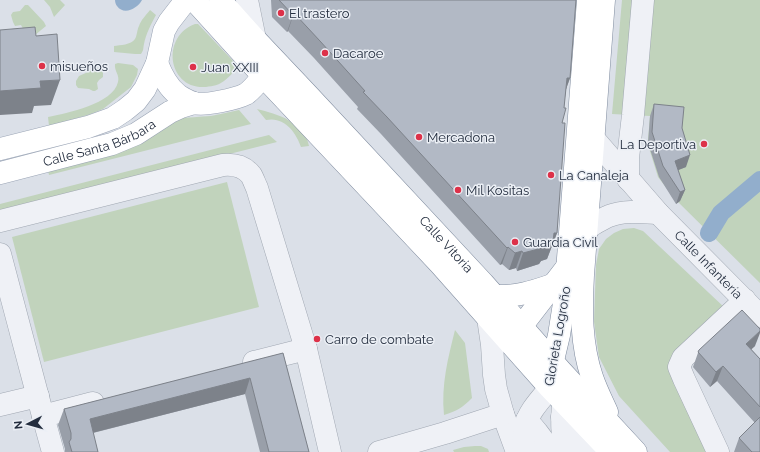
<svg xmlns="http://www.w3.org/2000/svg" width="760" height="452" viewBox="0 0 760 452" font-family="Raleway,sans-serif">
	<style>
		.green { fill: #c1d3bc }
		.water { fill: #92aecc }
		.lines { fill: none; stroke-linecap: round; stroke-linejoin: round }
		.canal { stroke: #92aecc; stroke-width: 18 }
		.minor-casing { stroke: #a0a7b2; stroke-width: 23 }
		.major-casing { stroke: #9aa4b5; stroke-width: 23 }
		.highway-casing { stroke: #818da0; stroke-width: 23 }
		.minor { stroke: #eff1f6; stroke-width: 22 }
		.major { stroke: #fff; stroke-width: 22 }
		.highway { stroke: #fff; stroke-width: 22 }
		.wall { fill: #999fa9 }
		.shaded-wall { fill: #7d828a }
		.building { fill: #b2b9c5; stroke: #7d828a }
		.poi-dot { fill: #dd3149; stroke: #ebeff5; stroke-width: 1.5 }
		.labels { text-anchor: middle; stroke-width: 3; stroke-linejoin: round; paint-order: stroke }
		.poi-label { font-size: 13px; fill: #242e3f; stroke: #ebeff5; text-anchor: start }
		.street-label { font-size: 13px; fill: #242e3f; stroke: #ebeff5 }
	</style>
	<rect width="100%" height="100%" fill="#dbe0e8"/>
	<g class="green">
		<polygon points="44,0 60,0 65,5 54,17 50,7"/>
		<polygon points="622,0 760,0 760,283 675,199 658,177 649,148 648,140 650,116 612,114"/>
		<polygon points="25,5 28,5 44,22 46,26 35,35 26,34 21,25 15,26 13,22 11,15 13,12 20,11"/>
		<path d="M150 10 156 15C151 24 146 34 144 44 143 48 144 50 141 54H135L114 52V46C120 45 131 45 135 39 137 36 137 30 139 26 141 20 146 15 150 10Z"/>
		<path d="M195 24H198L235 63C235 73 231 75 224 81 219 85 213 86 206 87 168 90 160 37 195 24Z"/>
		<path d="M118 63 133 65 138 69 137 75 131 87 103 109 91 114 49 126 48 117C67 113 113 104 118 82 120 75 114 71 115 64Z"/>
		<polygon points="97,68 101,70 103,73 103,77 99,80 97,83 98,89 95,91 93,91 89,89 78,88 76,85 76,81 79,76"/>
		<path d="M257 109C277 114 305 122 309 146L301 147C296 132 284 116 266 120Z"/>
		<path d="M239 110 251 124 49 175 48 170 176 119C188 117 200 117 211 116 221 114 230 112 239 110Z"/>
		<polygon points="269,135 277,142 0,212 0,204"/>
		<polygon points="227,182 259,307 44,362 12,237"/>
		<polygon points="634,228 643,231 725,308 679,350 709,452 670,452 619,396 599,357 594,322 596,265 599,249 606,239 614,233 623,229"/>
		<path d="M455 330 465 343 472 398C462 408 457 411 444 415 441 385 448 358 455 330Z"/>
		<polygon points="475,446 481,446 488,449 489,452 454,452 453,450 464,447"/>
	</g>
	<path class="water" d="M115 0H142C138 8 124 16 117 6 116 5 115 2 115 0Z"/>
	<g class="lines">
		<polyline class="canal" points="709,233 721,213 760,180"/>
		<g class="minor-casing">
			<g id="minor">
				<polyline points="247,0 255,39"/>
				<path id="s1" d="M594 139 658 213 760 316"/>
				<polyline points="628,179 628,158 633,115 643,0"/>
				<path d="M0 221 223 165C233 164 244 166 251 175 253 178 255 184 257 188L306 349"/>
				<path d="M587 228C594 224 602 219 609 216 624 210 642 212 658 213"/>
				<polyline points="0,254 43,416"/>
				<polyline points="488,318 492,345 494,375 496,389 503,414 517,452"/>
				<polyline points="254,362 306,349 330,452"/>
				<path d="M563 402C562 421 561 433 566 452"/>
				<polyline points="0,405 38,396"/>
				<polyline points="562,417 575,435 589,452"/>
				<polyline points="527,420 537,432 543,440 546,452"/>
				<polyline points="53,452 43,416 93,403"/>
				<polyline points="379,452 445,433 503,414"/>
				<path d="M524 452C524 444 523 435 525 427 528 412 541 399 550 388"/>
				<polyline points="718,452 684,379 679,367 683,358 745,300"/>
			</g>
		</g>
		<g class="major-casing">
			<g id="major">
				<path d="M157 63C161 73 168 87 177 94 180 97 190 102 194 103 204 106 236 99 246 94 253 89 258 82 263 76L259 58"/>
				<polyline points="0,149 88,127 113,118 125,110 136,101 145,89 157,63 164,31 169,22 186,0"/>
				<path id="s2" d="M0 173 112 144 136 134 170 112 181 107 194 103"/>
			</g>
		</g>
		<g class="highway-casing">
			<g id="highway">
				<polyline points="194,0 263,76 440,264 550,388 611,452"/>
				<path id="s3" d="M220 0 255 39 307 94 483 283 561 371 636 452"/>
				<path d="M604 0 583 275C581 310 581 345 592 377 596 389 602 401 607 412"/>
				<path d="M494 296C516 297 532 292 552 285"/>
				<polyline points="512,337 527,319 567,267"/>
				<polyline points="550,373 559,335 565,297 588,0"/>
			</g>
		</g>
		<use href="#minor" class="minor"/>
		<use href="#major" class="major"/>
		<use href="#highway" class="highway"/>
	</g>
	<g class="wall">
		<polygon points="271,0 576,0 570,78 566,89 562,123 557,233 547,259 541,261 539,264 517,271 516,268 509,270 502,264 500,265 381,134 357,109 358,107 314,58 288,31 287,32 272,17"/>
		<polygon points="654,104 686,167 678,170 685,190 680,201 676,204 659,177 648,143 650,116"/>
		<polygon points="755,346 751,349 760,359 760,452 734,452 739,438 755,423 717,381 710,387 693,367 699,350"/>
		<polygon points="283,353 309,452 260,452 245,394 93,433 98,452 65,452 65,449 58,425 64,409"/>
	</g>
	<g class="shaded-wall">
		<polygon points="294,13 288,31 287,32 293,15"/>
		<polygon points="567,78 570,78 564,95"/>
		<polygon points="60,80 51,105 34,106 32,113 0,115 0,91 40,81"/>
		<polygon points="690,155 686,167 671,173 675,161"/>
		<polygon points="685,190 680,201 676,204 680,192"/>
		<polygon points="554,233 557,233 547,259 541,261 539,264 517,271 523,253 545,244"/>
		<polygon points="508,247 502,264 500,265 507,248"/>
		<polygon points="522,251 516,268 509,270 515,253"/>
		<polygon points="760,331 760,333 755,346 741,359 746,344"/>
		<polygon points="723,366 717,381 710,387 716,372"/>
		<polygon points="250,378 245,394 84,435 90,419"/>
	</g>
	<g class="building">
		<polygon points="279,0 576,0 570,78 567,78 564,108 566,108 562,123 565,123 557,233 554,233 553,242 545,244 546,247 523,253 522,251 515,253 508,247 507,248 387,117 363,92 365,91 320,41 294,13 293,15"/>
		<polygon points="35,27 36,36 57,34 60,80 40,81 41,88 0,91 0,30"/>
		<polygon points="654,104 684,107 682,128 690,155 675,161 685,190 680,192 663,166 652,132"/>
		<polygon points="742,310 760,329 760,331 746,344 760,359 760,407 723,366 716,372 698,352 699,350"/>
		<polygon points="283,353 309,452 269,452 250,378 90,419 98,452 72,452 69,442 71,439 71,433 64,409"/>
		<polygon points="760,417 760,452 752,452 739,438"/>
	</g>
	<g class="poi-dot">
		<circle cx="281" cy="13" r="4"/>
		<circle cx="325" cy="53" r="4"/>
		<circle cx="42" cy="66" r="4"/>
		<circle cx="193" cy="67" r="4"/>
		<circle cx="419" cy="137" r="4"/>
		<circle cx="704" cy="144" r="4"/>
		<circle cx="551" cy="175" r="4"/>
		<circle cx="458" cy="190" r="4"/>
		<circle cx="515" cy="242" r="4"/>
		<circle cx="317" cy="339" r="4"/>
	</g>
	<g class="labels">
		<g class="poi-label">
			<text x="289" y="18">El trastero</text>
			<text x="333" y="58">Dacaroe</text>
			<text x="50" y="71">misueños</text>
			<text x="201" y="72">Juan XXIII</text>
			<text x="427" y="142">Mercadona</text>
			<text x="696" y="149" text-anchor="end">La Deportiva</text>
			<text x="559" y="180">La Canaleja</text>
			<text x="466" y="195">Mil Kositas</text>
			<text x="523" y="247">Guardia Civil</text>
			<text x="325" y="344">Carro de combate</text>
		</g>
		<g class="street-label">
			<text dy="5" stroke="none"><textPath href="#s2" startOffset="104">Calle Santa Bárbara</textPath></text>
			<text dy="5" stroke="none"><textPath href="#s3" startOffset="333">Calle Vitoria</textPath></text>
			<text dy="5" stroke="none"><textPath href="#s1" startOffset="170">Calle Infantería</textPath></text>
			<text transform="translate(557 336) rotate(-80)" y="5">Glorieta Logroño</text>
		</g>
	</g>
	<g transform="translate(28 424) rotate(264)" stroke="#ebeff5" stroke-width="3" paint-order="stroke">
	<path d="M0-3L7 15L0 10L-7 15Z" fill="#242e3f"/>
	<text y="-6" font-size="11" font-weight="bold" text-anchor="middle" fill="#242e3f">N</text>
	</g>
</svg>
